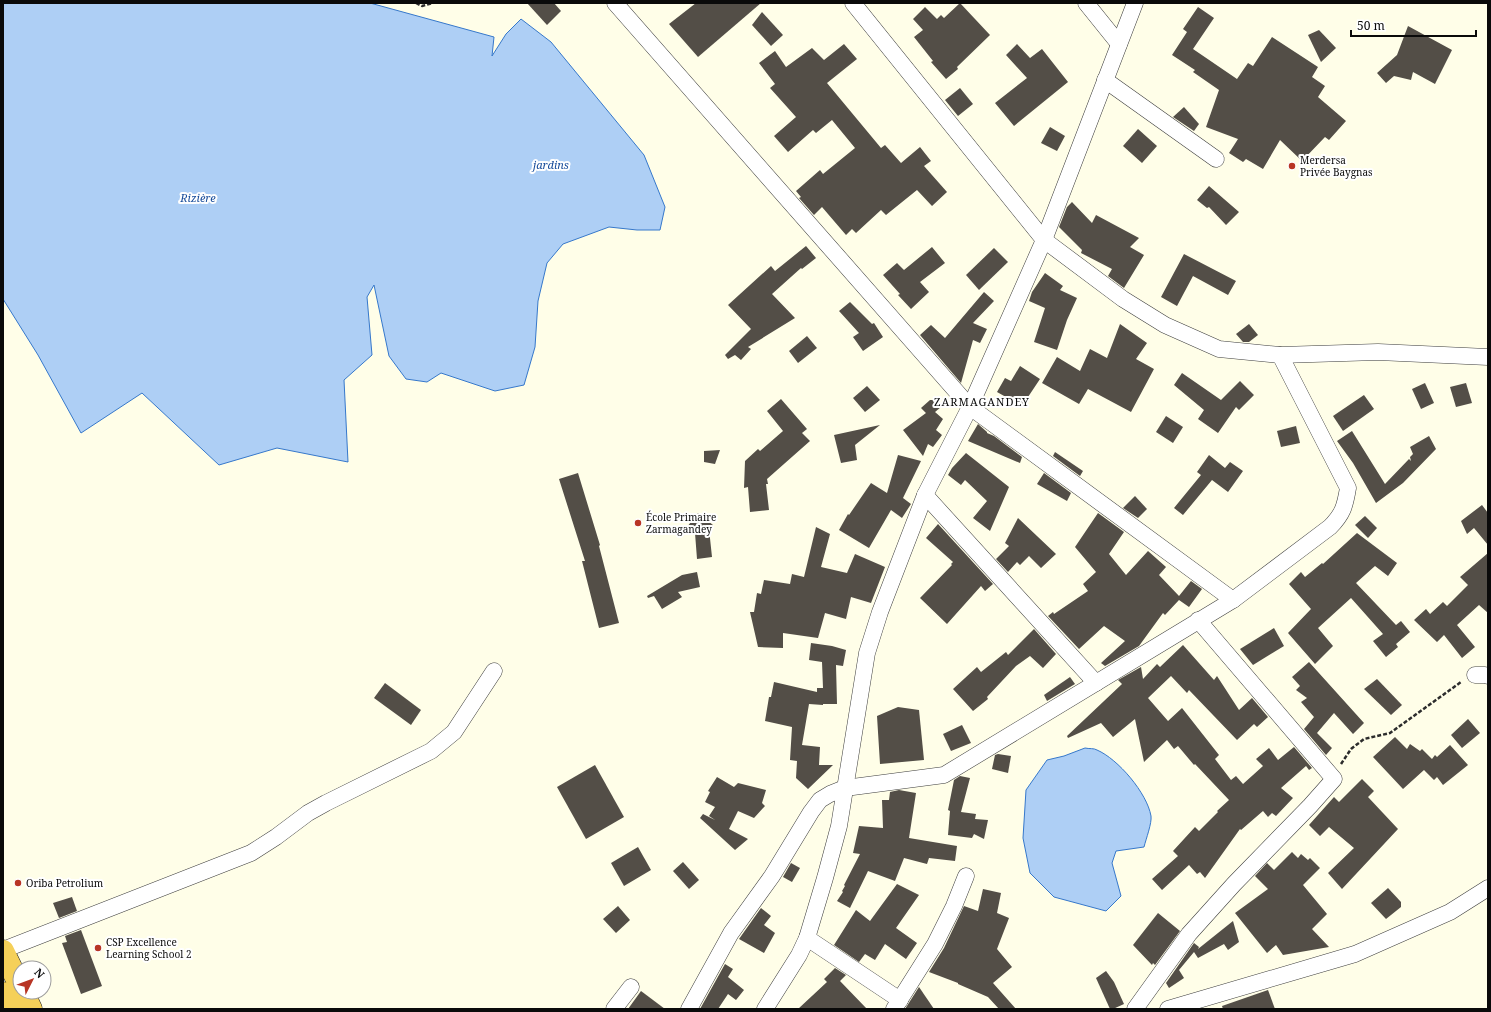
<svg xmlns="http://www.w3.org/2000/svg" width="1491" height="1012" viewBox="0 0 1491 1012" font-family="'Noto Serif',serif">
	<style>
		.water { fill: #aecff5; stroke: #3678cb }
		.building { fill: #534e47 }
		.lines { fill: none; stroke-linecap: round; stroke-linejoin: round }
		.minor-casing { stroke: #3d3d3d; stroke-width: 17 }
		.trunk-casing { stroke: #1b1b1b; stroke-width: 23 }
		.path { stroke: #2c2c2c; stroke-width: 2.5; stroke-dasharray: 4 2; stroke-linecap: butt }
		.minor { stroke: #fff; stroke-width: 16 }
		.trunk { stroke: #f5d059; stroke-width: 22 }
		.poi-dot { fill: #b83525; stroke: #fff; stroke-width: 1.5 }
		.labels { text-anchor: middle; stroke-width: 4; stroke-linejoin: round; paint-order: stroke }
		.poi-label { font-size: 10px; fill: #0a0a0a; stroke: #fff; text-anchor: start }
		.water-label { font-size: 11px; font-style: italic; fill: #164b9a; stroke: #fff }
		.neighbourhood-label { font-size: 11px; letter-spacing: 1px; fill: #0a0a0a; stroke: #fff }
	</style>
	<rect width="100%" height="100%" fill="#fffee8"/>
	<g class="water">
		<polygon points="3,3 370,3 494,37 492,56 506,34 521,19 551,42 644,155 665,207 660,230 637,230 609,227 563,244 547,263 538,301 535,347 524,385 495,391 441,373 427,382 406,379 389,356 374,285 367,297 372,355 344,380 348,462 277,448 219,465 142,393 81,433 38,355 3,299"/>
		<path d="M1085 748C1089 749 1094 748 1097 750 1118 759 1147 793 1151 816 1152 823 1146 839 1144 847L1116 851 1112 863 1121 896 1106 911 1054 897 1030 873 1023 838 1026 790 1047 760 1064 756Z"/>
	</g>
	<g class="building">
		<polygon points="527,3 554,3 561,11 547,25"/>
		<polygon points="696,3 761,3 698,57 669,24"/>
		<polygon points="960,3 990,35 957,67 958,69 946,79 931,62 933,61 914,37 923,30 913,19 925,7 937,19 941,15 944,18"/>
		<polygon points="1198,7 1214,18 1193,49 1237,79 1248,63 1253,66 1272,37 1318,67 1312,77 1325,86 1318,97 1346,121 1329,140 1325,137 1302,161 1280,140 1263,169 1246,159 1243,162 1229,153 1238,139 1206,127 1219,90 1193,72 1195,70 1172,55 1187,32 1183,29"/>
		<polygon points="762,12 783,35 771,46 752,25"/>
		<polygon points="1408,26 1452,50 1435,84 1413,72 1411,80 1394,76 1386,83 1377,73 1397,55"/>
		<polygon points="1319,30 1336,48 1321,62 1308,35"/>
		<polygon points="844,44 857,59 827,83 881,148 885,145 901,163 920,147 931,161 924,166 947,192 932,206 917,190 886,215 881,210 856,233 852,229 846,235 822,207 814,215 799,198 801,197 796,191 820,170 823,174 855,148 832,120 816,133 813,130 788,152 774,136 796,117 770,88 775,84 759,63 775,51 786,67 812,48 824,60"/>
		<polygon points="1017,44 1030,58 1042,49 1068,82 1014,126 995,103 1027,78 1006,55"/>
		<polygon points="960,88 973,104 958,116 945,100"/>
		<polygon points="1184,107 1199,124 1194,131 1173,117"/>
		<polygon points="1050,127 1065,136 1057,151 1041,143"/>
		<polygon points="1138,129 1157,146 1142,163 1123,146"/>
		<polygon points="1209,186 1239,212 1226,225 1209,207 1207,208 1197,200"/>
		<polygon points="1072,202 1092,223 1096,215 1139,238 1130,247 1144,255 1124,288 1108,276 1112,269 1081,253 1082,250 1059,227 1067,207"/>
		<polygon points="806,246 816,258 802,269 801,268 772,294 795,318 748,347 751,349 741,360 735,355 728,359 725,355 751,329 728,305 771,266 775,271"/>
		<polygon points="932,247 945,263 920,282 929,292 911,309 898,295 900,294 883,275 897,263 904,270"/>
		<polygon points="994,248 1008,262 979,290 966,275"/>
		<polygon points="1184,254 1236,281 1228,295 1193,276 1177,306 1161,297"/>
		<polygon points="1045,273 1063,286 1060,290 1077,298 1067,320 1057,350 1034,342 1045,308 1029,301 1032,292"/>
		<polygon points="984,292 994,301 973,323 987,329 980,343 973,340 961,383 920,335 931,325 945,338"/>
		<polygon points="850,302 872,324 874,323 883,337 863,351 853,337 859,333 839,311"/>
		<polygon points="1120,324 1147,343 1136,359 1154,369 1131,412 1088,389 1079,404 1042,383 1057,357 1080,371 1090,349 1107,358"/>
		<polygon points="1249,324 1258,335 1249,342 1243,342 1236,334"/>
		<polygon points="807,336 817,348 798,363 789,351"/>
		<polygon points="1020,366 1040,379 1022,406 997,392 1005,378 1011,381"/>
		<polygon points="1182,373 1221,400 1240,381 1254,395 1239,410 1236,407 1218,433 1198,419 1204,410 1174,385"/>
		<polygon points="1425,383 1434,403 1421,409 1412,389"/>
		<polygon points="1466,383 1472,403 1456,407 1450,387"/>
		<polygon points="867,386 880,400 865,412 853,398"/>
		<polygon points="1364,395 1374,409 1343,431 1333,416"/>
		<polygon points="781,399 807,429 802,433 810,441 767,479 768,484 766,484 769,510 750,512 748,487 744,488 745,461 758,449 760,451 783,431 767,411"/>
		<polygon points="930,400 935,400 941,407 935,412 943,419 936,430 942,435 933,447 928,444 923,456 903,430 926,413 921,408"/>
		<polygon points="1166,416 1183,427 1173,443 1156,432"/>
		<polygon points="978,424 987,432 987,433 994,436 1022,457 1020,463 968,441"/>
		<polygon points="880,425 855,445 857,460 841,463 834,435"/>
		<polygon points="1296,426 1300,443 1281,447 1277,431"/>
		<polygon points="1352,431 1385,484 1409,459 1411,461 1410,457 1413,454 1410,447 1429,436 1436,449 1403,483 1376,503 1353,463 1337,441"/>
		<polygon points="720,450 715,464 704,462 704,451"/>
		<polygon points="1055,452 1083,471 1080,476 1053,456"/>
		<polygon points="966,453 1009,487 990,531 973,518 987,501 965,480 961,485 948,475 952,468"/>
		<polygon points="898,455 921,461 903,498 911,504 902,518 891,510 869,548 839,530 848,514 849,515 871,483 887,493"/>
		<polygon points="1209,455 1225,468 1230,462 1243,471 1228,492 1212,480 1183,515 1174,508 1201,475 1197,472"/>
		<polygon points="578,473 600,545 599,546 619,623 599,628 582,561 585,561 559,479"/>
		<polygon points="1044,473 1071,493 1067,501 1037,484"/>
		<polygon points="1135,496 1147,509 1138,518 1123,508"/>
		<polygon points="1482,505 1488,513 1488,545 1474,528 1467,534 1461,521"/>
		<polygon points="698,513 713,525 709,529 712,557 697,559 695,533 687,527"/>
		<polygon points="1098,513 1124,532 1109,554 1126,575 1148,551 1166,567 1159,575 1179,596 1191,581 1202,589 1189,607 1179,600 1165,615 1163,613 1139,646 1105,666 1101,663 1125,641 1104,626 1079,649 1048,616 1053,612 1054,614 1088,591 1083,584 1096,572 1075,547"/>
		<polygon points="1365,516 1377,528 1368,538 1355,525"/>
		<polygon points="1018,518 1056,554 1041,568 1029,556 1020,565 1017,562 1008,572 996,559 1009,546 1005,543"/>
		<polygon points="938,524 993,584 985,591 981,586 947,624 920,598 952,565 951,564 953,562 926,538"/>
		<polygon points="816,527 830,534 821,567 847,573 855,554 885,567 871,603 851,597 846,619 825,613 818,638 783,633 783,648 758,647 750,612 754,612 757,593 761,594 764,580 790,584 792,574 804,577"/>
		<polygon points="1357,533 1397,563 1388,576 1375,566 1356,583 1396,625 1401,621 1410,632 1396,644 1398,647 1386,657 1373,641 1383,634 1351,598 1318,628 1333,646 1315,664 1288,633 1311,609 1289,584 1301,572 1305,577 1322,563 1323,564"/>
		<polygon points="1488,553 1488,613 1479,605 1457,625 1475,647 1462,658 1444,635 1437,642 1414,620 1426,609 1430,614 1443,602 1447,606 1468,585 1460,577"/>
		<polygon points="697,572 700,587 678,592 682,597 662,609 654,596 648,598 647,596 682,575"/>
		<polygon points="1274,628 1284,646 1253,665 1240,649"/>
		<polygon points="1034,629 1056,654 1043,668 1030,656 1016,666 987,697 988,699 973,711 953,689 977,667 981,672 1006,652 1008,655"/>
		<polygon points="811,643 832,646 846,650 843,666 836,665 837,704 823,704 823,705 809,704 802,745 820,747 819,765 833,765 808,789 796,778 797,761 790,760 792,727 765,721 769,697 771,697 774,682 817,692 817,688 823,688 822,662 809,660"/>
		<polygon points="1183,645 1214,680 1217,676 1239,710 1252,698 1268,717 1257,727 1254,724 1237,740 1189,690 1187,693 1171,676 1148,698 1168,721 1182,708 1219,755 1215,759 1231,780 1236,776 1243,784 1263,766 1256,759 1269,748 1278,760 1294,747 1312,768 1309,770 1306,766 1281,788 1293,798 1276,816 1272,813 1268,817 1263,811 1241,830 1240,829 1205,878 1200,872 1197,874 1189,865 1162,890 1152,879 1178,856 1173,851 1195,827 1199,831 1218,812 1217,811 1229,800 1195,764 1194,765 1178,746 1174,749 1167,740 1144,762 1135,719 1113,737 1101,723 1068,738 1067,736 1122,684 1118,680 1141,667 1143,679 1157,664 1160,667"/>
		<polygon points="1309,662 1364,723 1353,734 1334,713 1317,733 1332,748 1326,755 1304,729 1314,717 1301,702 1307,698 1296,690 1300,686 1292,677"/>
		<polygon points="1070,677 1075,684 1047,701 1044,695"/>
		<polygon points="1377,679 1402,705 1391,715 1364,689"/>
		<polygon points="385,683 421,710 411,725 374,698"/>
		<polygon points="898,707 919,710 924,760 880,764 877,716"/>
		<polygon points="1468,719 1480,733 1462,748 1451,735"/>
		<polygon points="962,725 971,743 951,751 943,734"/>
		<polygon points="1395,737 1407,749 1410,744 1420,751 1422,749 1432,759 1435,755 1437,757 1450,745 1468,765 1443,785 1437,777 1434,780 1424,770 1403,789 1373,757"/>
		<polygon points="998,754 1011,756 1008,773 992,769 995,755"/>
		<polygon points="595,765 624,817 586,839 557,787"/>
		<polygon points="960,776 970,778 961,812 976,814 975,819 988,820 984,839 974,834 972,838 948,835 950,811 948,810 954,780"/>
		<polygon points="717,777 734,787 738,783 766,790 762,803 765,806 754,818 738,811 729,829 748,839 735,850 700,818 703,814 715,820 709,816 715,807 705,802 710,792 708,791"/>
		<polygon points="1362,779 1374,791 1368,797 1398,829 1342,889 1328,873 1354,848 1329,827 1320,836 1309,825 1334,797 1339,802"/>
		<polygon points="899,790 916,793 909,838 957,846 955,861 929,858 927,864 904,858 895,881 868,871 850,908 837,901 843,892 842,891 845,886 844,885 860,854 853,853 859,826 883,828 882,800 889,800 890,792"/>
		<polygon points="638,847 651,870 624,886 611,863"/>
		<polygon points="1292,852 1298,858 1301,854 1308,860 1310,858 1320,868 1303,885 1327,914 1312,929 1329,947 1283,955 1276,945 1267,953 1235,913 1268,889 1255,876 1267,863 1274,870"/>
		<polygon points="683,862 699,880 689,889 673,871"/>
		<polygon points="791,863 800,868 792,882 783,877"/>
		<polygon points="897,884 919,895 896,928 917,943 906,959 885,944 875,960 865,954 859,962 834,945 856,910 870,921"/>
		<polygon points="1388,888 1401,902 1401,907 1386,919 1371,903"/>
		<polygon points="983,889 1001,893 997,913 1009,918 997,949 1012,967 993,983 1016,1009 999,1009 988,997 958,984 958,983 929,972 944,948 964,906 978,911"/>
		<polygon points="72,897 77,911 59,918 53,903"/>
		<polygon points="618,906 630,920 616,933 603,919"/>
		<polygon points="761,908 771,916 764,925 775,933 764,953 739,939"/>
		<polygon points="1158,913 1180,931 1155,965 1153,963 1152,965 1133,945"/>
		<polygon points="1233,921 1239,942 1228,950 1224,944 1198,958 1194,952 1179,970 1184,978 1169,988 1166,983 1194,943 1199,947 1198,949"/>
		<polygon points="81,930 102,986 81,994 62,943 67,942 65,936"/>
		<polygon points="725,964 733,969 728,977 744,990 736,1000 728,994 718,1009 700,1009"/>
		<polygon points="835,968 846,975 840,981 867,1009 798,1009 827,982 824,979"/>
		<polygon points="1106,971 1114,982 1124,1004 1113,1009 1110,1009 1096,978"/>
		<polygon points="919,987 934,1009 905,1009"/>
		<polygon points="1268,990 1275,1009 1223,1009 1222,1006"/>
		<polygon points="641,991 665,1009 628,1009"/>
	</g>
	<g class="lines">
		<g class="minor-casing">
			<g id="minor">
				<polyline points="615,3 970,407 1233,600"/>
				<polyline points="853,3 1044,240 1123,299 1165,325 1219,349 1280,355 1378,352 1488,357"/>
				<polyline points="1086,3 1119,44"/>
				<polyline points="1105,80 1216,159"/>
				<polyline points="925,495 1096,683"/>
				<polyline points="1475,675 1485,675 1488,676"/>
				<polyline points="807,938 900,1000"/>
				<polyline points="3,950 251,853 276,837 308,813 326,803 431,751 454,732 494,671"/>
				<polyline points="614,1009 631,987"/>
				<path d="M689 1009 731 933 772 876 811 812 820 800 830 794 845 788 944 775 1233 600 1330 527C1343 514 1345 506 1348 488L1280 355"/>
				<polyline points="765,1009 799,955 807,938 825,878 839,826 867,653 880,612 925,495 970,407 1044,240 1135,3"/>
				<polyline points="894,1009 935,944 954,906 966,876"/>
				<polyline points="1135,1009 1189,934 1234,884 1310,806 1334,779 1198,620"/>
				<polyline points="1168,1009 1355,954 1450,912 1488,888"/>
			</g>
		</g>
		<g class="trunk-casing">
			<g id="trunk">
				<polyline points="3,951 20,986"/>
				<polyline points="23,992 31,1009"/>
				<polyline points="3,993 11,1009"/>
			</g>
		</g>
		<g class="path">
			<polyline points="416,3 422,6 433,3"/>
			<polyline points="1341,764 1351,749 1364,739 1390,733 1461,682"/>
		</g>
		<use href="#minor" class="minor"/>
		<use href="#trunk" class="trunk"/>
	</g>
	<g class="poi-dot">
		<circle cx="1292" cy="166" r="4"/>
		<circle cx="638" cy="523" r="4"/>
		<circle cx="18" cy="883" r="4"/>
		<circle cx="98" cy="948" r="4"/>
	</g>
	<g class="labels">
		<g class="poi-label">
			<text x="1300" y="164">Merdersa<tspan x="1300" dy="12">Privée Baygnas</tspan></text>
			<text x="646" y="521">École Primaire<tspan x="646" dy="12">Zarmagandey</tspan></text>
			<text x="26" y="887">Oriba Petrolium</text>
			<text x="106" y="946">CSP Excellence<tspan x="106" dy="12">Learning School 2</tspan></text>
		</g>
		<g class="water-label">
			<text x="551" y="169">jardins</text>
			<text x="198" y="202">Rizière</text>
		</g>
		<g class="neighbourhood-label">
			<text x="982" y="406">ZARMAGANDEY</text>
		</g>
	</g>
	<rect width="1491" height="1012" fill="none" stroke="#0a0a0a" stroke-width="8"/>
	<g transform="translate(32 980) rotate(48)"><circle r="19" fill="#ffffff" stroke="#9d9d9d"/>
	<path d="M0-3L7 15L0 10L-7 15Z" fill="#b83525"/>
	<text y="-6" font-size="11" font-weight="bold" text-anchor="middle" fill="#0a0a0a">N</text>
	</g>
	<path d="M1351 30v6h125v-6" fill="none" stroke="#0a0a0a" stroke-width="2"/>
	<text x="1357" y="30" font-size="12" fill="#0a0a0a" stroke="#ffffff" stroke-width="3" paint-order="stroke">50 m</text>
</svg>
